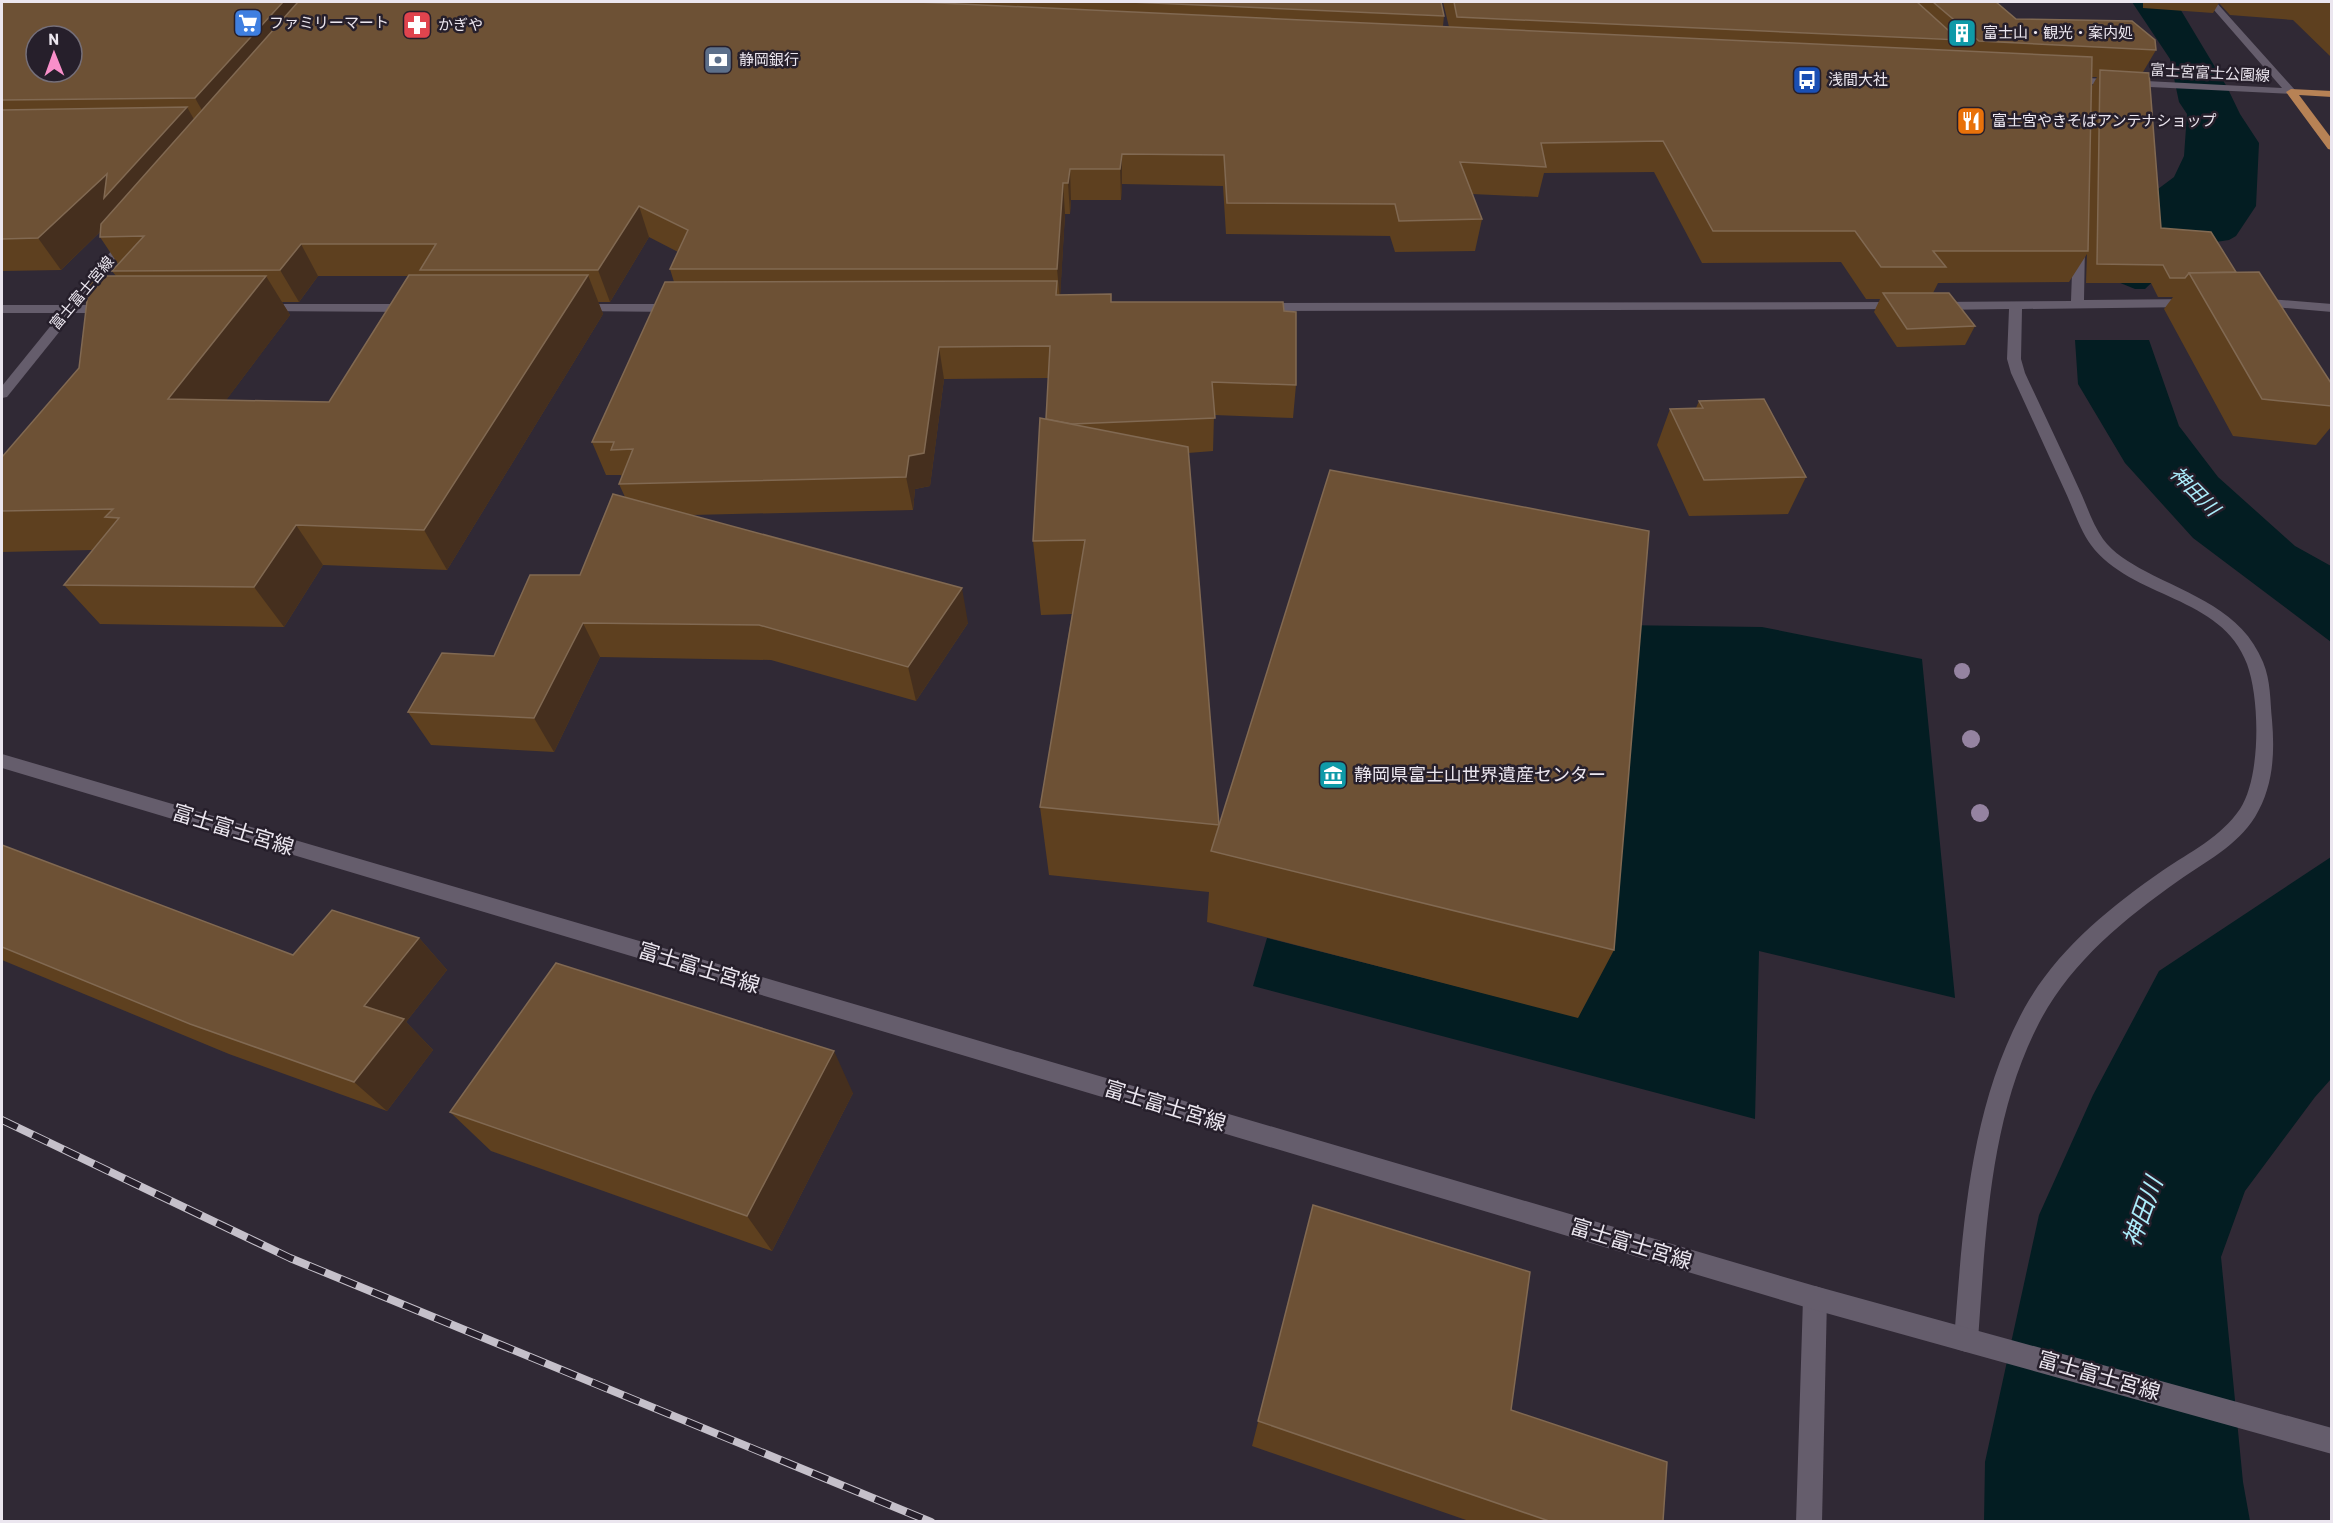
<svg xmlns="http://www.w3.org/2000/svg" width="2333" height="1523" viewBox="0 0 2333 1523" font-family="Barlow,'Noto Sans JP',sans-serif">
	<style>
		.water { fill: #031d22 }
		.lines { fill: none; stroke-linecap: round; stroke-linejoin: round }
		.street { fill: #655d6c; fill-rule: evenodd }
		.secondary { fill: #655d6c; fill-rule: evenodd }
		.primary { fill: #b78255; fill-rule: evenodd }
		.rail-casing { stroke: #c5c0ca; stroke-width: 8 }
		.rail { stroke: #261f2b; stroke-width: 6; stroke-dasharray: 17; stroke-linecap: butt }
		.tree { fill: #9583a1 }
		.wall { fill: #5e401f; fill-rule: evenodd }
		.shaded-wall { fill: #452f1e }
		.building { fill: #6d5135; stroke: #816952; stroke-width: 1.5; fill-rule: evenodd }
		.labels { text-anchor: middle; stroke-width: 5; stroke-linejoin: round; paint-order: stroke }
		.far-poi-label { font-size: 15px; fill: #ebe6ef; stroke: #261f2b; text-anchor: start }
		.far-street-label { font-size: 15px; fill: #ebe6ef; stroke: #261f2b }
		.poi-label { font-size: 18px; fill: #ebe6ef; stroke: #261f2b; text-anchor: start }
		.water-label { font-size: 20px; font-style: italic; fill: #abecfa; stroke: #261f2b }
		.near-street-label { font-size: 21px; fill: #ebe6ef; stroke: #261f2b }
		.near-water-label { font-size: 24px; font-style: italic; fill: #abecfa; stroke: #261f2b }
	</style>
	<rect width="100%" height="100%" fill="#302935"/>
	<g class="water">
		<polygon points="2132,2 2176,2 2227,87 2240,114 2259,143 2256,206 2236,236 2229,240 2196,245 2171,264 2145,289 2135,289 2113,280 2158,189 2174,177 2184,156 2187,114 2179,102 2170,59"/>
		<polygon points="2075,340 2149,340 2179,426 2218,477 2295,546 2331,566 2331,642 2193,538 2125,463 2078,384"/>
		<polygon points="1617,625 1762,627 1922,659 1955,998 1759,951 1755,1119 1253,986 1267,938 1578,1017"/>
		<polygon points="2331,857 2331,1079 2315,1097 2245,1191 2221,1257 2243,1482 2250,1521 1984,1522 1985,1462 2039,1215 2093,1095 2159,971"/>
	</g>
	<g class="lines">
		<g class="street">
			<path d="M2079 240 2085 244 2084 300 2193 299 2199 303 2193 307 2022 309 2021 359 2025 373C2043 412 2062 451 2080 491 2087 506 2093 525 2103 539 2113 553 2130 563 2145 571 2190 595 2242 610 2263 662 2271 681 2270 701 2272 720 2275 755 2273 787 2255 817 2237 846 2205 862 2178 881 2124 919 2070 963 2039 1023 1989 1120 1986 1233 1978 1340L1975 1349 1966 1352 1957 1349 1954 1340C1963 1227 1969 1109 2025 1007 2057 950 2109 908 2162 871 2190 852 2221 837 2240 809 2261 777 2260 699 2247 664 2222 595 2131 599 2091 545 2080 530 2073 508 2065 491 2047 452 2029 412 2011 373L2007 359 2009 309 1935 310 1929 306 1935 302 2071 301 2073 244Z"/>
			<polygon points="2256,298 2332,304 2332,312 2251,305 2250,302 2251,299"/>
			<polygon points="1902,302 1907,303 1908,306 1907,309 1260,311 1254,307 1260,303"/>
			<polygon points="261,304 411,304 417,308 411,312 256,311 255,308 256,305"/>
			<polygon points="576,304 678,304 684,308 678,312 571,311 570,308 571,305"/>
			<polygon points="2,305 111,305 117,309 111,313 2,313"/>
			<polygon points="1815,1286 1824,1289 1827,1298 1822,1522 1796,1522 1803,1298 1806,1289"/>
		</g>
		<g class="secondary">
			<polygon points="2207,2 2216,2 2295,90 2295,94 2068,83 2063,80 2068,77 2282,88"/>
			<polygon points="129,233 133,234 133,240 7,397 2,398 2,386 125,234"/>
			<polygon points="2,754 1815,1286 2332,1428 2332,1454 1815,1310 2,768"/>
		</g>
		<polygon class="primary" points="2291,89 2332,91 2332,97 2299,95 2332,139 2332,150 2328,149 2286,92"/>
		<g class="rail-casing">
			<polyline id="rail" points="2,1120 290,1258 931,1522"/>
		</g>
		<use href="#rail" class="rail"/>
	</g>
	<g class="tree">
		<circle cx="1962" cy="671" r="8"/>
		<circle cx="1971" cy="739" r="9"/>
		<circle cx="1980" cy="813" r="9"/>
	</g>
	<g class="wall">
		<path d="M2 2H1441L1444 16 1443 26 1449 27 1443 2H1996L2016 19 2156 50 2143 72 2161 228 2236 272 2331 383V427L2316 445 2233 436 2164 309 2173 297H2158L2151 283H2086L2087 254 2069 282 1938 283 1933 293 1975 326 1965 345 1897 347 1874 312 1880 299H1866L1841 262 1702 263 1654 172 1544 173 1538 197 1472 194 1482 219 1475 251 1395 252 1390 236 1226 234 1223 186 1122 184 1121 200H1071L1070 214H1065L1060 295 1111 302 1296 385 1293 418 1214 415 1213 451 1188 453 1219 823 1614 950 1578 1018 1207 922 1209 892 1049 875 1040 807 1072 614 1041 615 1033 541 1046 419 1049 378 944 379 930 486 915 489 913 510 691 515 968 623 916 701 771 660 600 657 554 752 431 745 408 712 494 656 580 575 625 497 619 484 622 477 621 475H606L592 442 674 282 670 269 678 252 649 237 610 302H598L603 314 447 570 323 565 284 627 100 624 64 585 92 550 2 552V457L79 368 116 276 112 271 118 264 100 237 101 231 61 270 2 271ZM2092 77H2097L2092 86ZM318 276H408L329 402 226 400 290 315 282 302H299Z"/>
		<polygon points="2143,2 2331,2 2331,57 2293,20 2230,15 2219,3 2213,13 2143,8"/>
		<polygon points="1699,401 1806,477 1788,514 1689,516 1657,445 1670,409 1696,408"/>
		<polygon points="2,845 293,955 419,938 447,970 406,1022 433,1050 387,1111 229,1054 2,960"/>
		<polygon points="853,1093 772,1251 491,1151 450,1112"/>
		<polygon points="1313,1205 1511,1410 1663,1521 1469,1521 1252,1446"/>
	</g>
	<g class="shaded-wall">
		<polygon points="283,2 321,2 212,128 195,98"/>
		<polygon points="187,107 204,137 116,216 61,270 38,238 107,174"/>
		<polygon points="1122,154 1122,184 1121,200 1120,169"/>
		<polygon points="1070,169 1071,200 1070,214 1068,183"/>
		<polygon points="1063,183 1065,214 1060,301 1057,269"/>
		<polygon points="639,206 649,237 610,302 598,270"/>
		<polygon points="301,244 318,276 299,302 280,270"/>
		<polygon points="588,275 603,314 447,570 424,530"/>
		<polygon points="266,276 290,315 197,439 168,399"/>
		<polygon points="939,347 944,379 930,486 915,489 913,510 906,477 909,456"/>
		<polygon points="296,525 323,565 284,627 254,587"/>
		<polygon points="962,588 968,623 916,701 908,667"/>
		<polygon points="583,623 600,657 554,752 534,718"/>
		<polygon points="419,938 447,970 406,1022 433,1050 387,1111 354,1082 364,1006"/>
		<polygon points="834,1051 853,1093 772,1251 747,1216"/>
	</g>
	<g class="building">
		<path d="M2 2H283L195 98 2 100ZM36 36H72V72H36Z"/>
		<polygon points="298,2 918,2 2092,57 2088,251 1933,251 1946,267 1881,267 1855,231 1713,231 1663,141 1541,143 1546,167 1460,162 1482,219 1399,221 1395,204 1227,203 1224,155 1122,154 1120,169 1070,169 1068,183 1063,183 1057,269 670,269 688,230 639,206 598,270 420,270 436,244 301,244 280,270 112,271 144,236 100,237 101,224"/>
		<polygon points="1130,2 1441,2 1444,16"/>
		<polygon points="1454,2 1917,2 1959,40 1457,17"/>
		<polygon points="1933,2 1996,2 2016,19 2132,21 2155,40 2156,50 1979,41"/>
		<polygon points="2100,70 2149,73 2161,228 2211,232 2236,272 2189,273 2185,278 2170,278 2163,265 2097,264"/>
		<polygon points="187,107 104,198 107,174 38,238 2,239 2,110"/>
		<polygon points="2259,272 2331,383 2331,406 2262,399 2189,273"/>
		<polygon points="409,275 588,275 424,530 296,525 254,587 64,585 119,518 105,517 113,509 2,511 2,457 79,368 89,284 96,276 266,276 168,399 329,402"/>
		<polygon points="1057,281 1056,295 1111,294 1111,302 1283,302 1284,311 1296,312 1296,385 1212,382 1215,418 1072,424 1046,419 1050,346 939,347 924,453 909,456 906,477 619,484 633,449 611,450 614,442 592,442 665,282"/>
		<polygon points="1883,293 1949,293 1975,326 1907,329"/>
		<polygon points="1764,399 1806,477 1704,480 1670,409 1703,408 1699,401"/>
		<polygon points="1040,418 1188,447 1219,825 1040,807 1085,540 1033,541"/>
		<polygon points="1330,470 1649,531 1614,950 1211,851"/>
		<polygon points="613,494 962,588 908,667 759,625 583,623 534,718 408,712 442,653 494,656 530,575 580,575"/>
		<polygon points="2,845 293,955 332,910 419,938 364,1006 404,1019 354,1082 190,1024 2,947"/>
		<polygon points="556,963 834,1051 747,1216 450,1112"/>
		<polygon points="1313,1205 1530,1272 1511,1410 1667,1462 1663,1521 1549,1521 1258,1421"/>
	</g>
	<defs>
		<g id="supermarket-square" transform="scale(1.5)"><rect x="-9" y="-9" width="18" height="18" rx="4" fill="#3f7fe0" stroke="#261f2b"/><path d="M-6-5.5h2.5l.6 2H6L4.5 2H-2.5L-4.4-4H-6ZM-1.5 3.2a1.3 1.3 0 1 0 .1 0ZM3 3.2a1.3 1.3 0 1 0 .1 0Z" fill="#fff"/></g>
		<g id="pharmacy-square" transform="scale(1.5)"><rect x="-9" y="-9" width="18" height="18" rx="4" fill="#e0444e" stroke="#261f2b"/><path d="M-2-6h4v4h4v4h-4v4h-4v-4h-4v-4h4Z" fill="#fff"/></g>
		<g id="building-square" transform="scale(1.5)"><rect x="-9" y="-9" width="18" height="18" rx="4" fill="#0f9aa8" stroke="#261f2b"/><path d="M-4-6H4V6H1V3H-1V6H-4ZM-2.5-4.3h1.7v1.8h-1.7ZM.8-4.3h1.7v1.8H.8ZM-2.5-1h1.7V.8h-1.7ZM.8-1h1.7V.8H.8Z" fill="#fff"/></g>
		<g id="bank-square" transform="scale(1.5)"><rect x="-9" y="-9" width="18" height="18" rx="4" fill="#5c6f8a" stroke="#261f2b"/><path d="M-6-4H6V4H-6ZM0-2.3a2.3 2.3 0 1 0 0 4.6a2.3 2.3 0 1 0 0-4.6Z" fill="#fff"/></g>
		<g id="bus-square" transform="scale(1.5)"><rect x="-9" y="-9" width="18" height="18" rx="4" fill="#1a4fb4" stroke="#261f2b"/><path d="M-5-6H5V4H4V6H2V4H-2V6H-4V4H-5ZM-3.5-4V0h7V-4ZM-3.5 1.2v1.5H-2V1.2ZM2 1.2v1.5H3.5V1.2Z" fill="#fff"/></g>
		<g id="restaurant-square" transform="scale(1.5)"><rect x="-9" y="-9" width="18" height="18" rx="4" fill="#e8710a" stroke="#261f2b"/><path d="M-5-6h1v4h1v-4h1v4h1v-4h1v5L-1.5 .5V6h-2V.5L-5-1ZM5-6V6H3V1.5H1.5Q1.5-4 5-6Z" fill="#fff"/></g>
		<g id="museum-square" transform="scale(1.5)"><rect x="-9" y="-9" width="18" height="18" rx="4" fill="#0f9aa8" stroke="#261f2b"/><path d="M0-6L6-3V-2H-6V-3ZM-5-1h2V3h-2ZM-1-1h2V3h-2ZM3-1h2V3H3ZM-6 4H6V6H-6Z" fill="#fff"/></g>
	</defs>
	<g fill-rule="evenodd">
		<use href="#supermarket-square" x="248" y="23"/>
		<use href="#pharmacy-square" x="417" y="25"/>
		<use href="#building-square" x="1962" y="33"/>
		<use href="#bank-square" x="718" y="60"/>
		<use href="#bus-square" x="1807" y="80"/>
		<use href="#restaurant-square" x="1971" y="121"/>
		<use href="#museum-square" x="1333" y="775"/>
	</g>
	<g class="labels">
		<g class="far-poi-label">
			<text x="269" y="28">ファミリーマート</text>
			<text x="438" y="30">かぎや</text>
			<text x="1983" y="38">富士山・観光・案内処</text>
			<text x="739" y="65">静岡銀行</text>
			<text x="1828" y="85">浅間大社</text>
			<text x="1992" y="126">富士宮やきそばアンテナショップ</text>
		</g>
		<g class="far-street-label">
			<text transform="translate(2210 73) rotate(3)" y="5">富士宮富士公園線</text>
			<text transform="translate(82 293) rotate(-50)" y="5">富士富士宮線</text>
		</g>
		<g class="poi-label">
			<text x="1354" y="781">静岡県富士山世界遺産センター</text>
		</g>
		<g class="water-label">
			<text transform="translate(2195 491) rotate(45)" y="7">神田川</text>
		</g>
		<g class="near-street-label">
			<text transform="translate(233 830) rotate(17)" y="7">富士富士宮線</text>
			<text transform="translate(699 968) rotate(17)" y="7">富士富士宮線</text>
			<text transform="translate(1165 1106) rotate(17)" y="7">富士富士宮線</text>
			<text transform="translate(1631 1244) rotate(17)" y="7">富士富士宮線</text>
			<text transform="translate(2099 1376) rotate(16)" y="7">富士富士宮線</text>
		</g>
		<g class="near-water-label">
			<text transform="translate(2143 1212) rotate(-70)" y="8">神田川</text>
		</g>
	</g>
	<rect width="2333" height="1523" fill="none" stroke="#ebe6ef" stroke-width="6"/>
	<g transform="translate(54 54) rotate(359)"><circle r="28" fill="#261f2b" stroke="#756f79" stroke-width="1.5"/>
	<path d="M0-4.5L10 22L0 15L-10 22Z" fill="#f98fca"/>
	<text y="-9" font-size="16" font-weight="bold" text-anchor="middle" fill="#ebe6ef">N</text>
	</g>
</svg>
